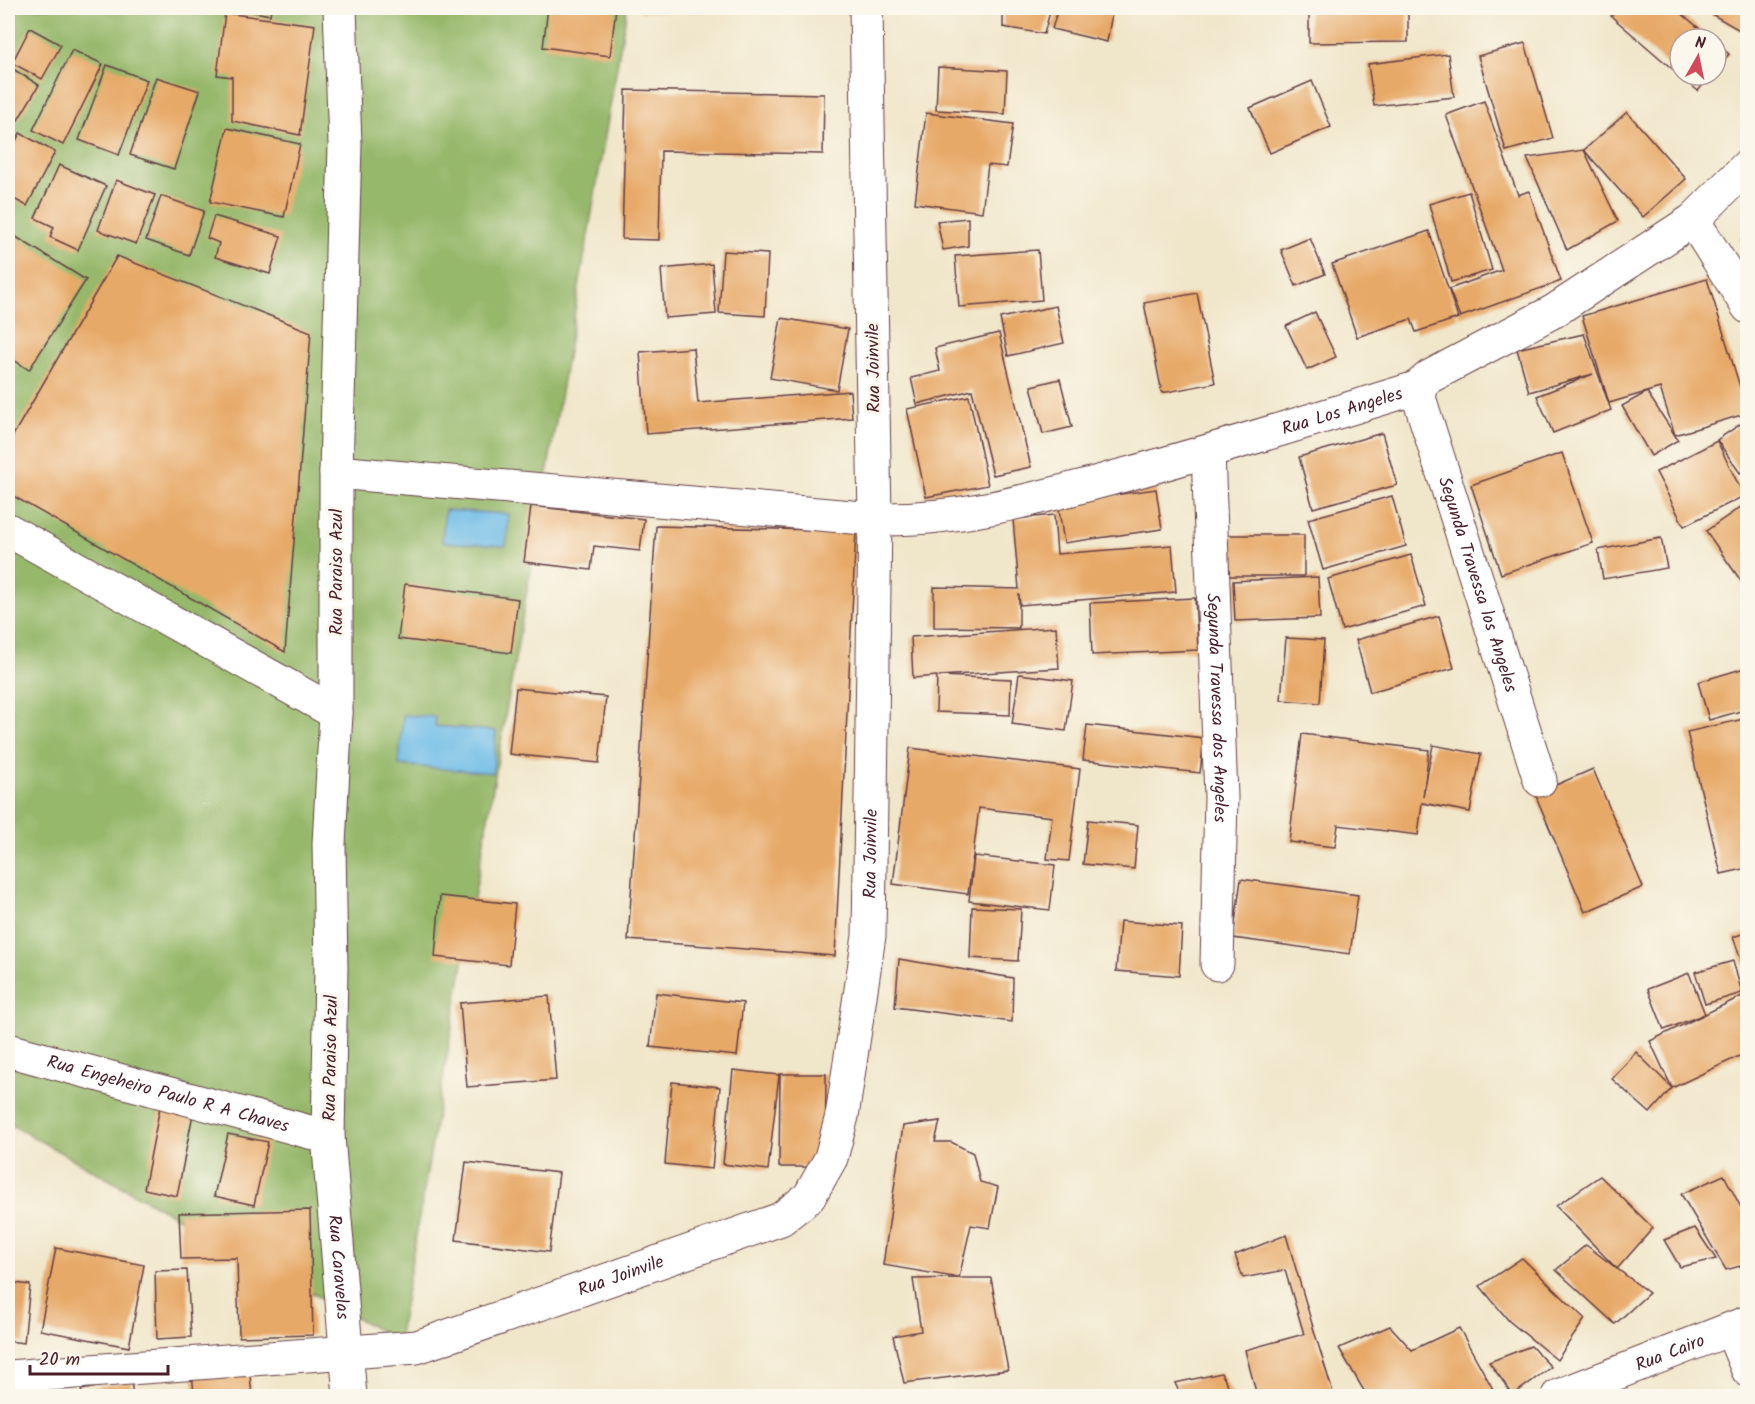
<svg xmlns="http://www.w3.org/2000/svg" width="1755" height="1404" viewBox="0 0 1755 1404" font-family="Kalam,sans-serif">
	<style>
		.forest { fill: #96b86b; stroke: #706c4b; stroke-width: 1.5 }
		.water { fill: #6cbbe7; stroke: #5b6d89; stroke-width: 1.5 }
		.building { fill: #e7a968 }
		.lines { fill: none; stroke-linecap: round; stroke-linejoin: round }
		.minor-casing { stroke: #633d43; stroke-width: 35 }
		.minor { stroke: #fff; stroke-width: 33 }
		.labels { text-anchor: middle; stroke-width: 6; stroke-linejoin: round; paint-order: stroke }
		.street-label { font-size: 18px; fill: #4a1f2b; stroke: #fbf7ec }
	</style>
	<rect width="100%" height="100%" fill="#fbf7ec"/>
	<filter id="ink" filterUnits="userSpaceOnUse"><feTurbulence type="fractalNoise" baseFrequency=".0167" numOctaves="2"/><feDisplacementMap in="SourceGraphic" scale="12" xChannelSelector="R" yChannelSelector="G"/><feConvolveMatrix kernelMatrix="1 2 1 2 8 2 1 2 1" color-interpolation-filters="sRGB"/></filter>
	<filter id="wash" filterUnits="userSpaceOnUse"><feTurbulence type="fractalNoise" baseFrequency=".008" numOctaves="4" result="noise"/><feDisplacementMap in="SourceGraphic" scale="24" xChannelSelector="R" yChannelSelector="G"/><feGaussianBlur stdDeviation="1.35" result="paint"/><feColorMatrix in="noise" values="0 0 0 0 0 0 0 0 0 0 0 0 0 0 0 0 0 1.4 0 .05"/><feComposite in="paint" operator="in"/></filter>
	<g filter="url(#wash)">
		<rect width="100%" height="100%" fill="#f0e6ca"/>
		<polygon class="forest" points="8,8 627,8 398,1341 8,1123"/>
		<g class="water">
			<polygon points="445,510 509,514 506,546 442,542"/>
			<polygon points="403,715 435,717 435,726 496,731 493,773 399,765"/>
		</g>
		<g id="blocks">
			<g class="building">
				<polygon points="235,8 271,8 270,15"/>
				<polygon points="548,8 616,8 610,56 543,47"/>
				<rect x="640" y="8" width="64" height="4"/>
				<polygon points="1003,8 1051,8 1044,34 1003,27"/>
				<polygon points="1058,8 1113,8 1107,42 1052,29"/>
				<polygon points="1309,8 1408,8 1408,42 1309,43"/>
				<polygon points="1497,8 1515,8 1514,13"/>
				<polygon points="1619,8 1675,8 1712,39 1680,39 1680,75 1711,75 1698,91 1611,16"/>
				<polygon points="1701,8 1748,8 1748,35"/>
				<polygon points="225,13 315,25 300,135 232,121 232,77 217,75"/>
				<polygon points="30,28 61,45 42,79 12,63"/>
				<polygon points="1525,43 1553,138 1506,151 1478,56"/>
				<polygon points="1716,43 1729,54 1716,69"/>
				<polygon points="72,50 103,64 63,145 33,130"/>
				<polygon points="1448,54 1454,97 1374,106 1368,64"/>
				<polygon points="107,65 147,80 119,155 79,140"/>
				<polygon points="8,66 39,85 12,130 8,127"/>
				<polygon points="938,67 1007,71 1005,114 936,110"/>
				<polygon points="156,77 200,91 174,169 130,155"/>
				<polygon points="1312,81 1331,127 1270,153 1250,108"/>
				<polygon points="626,90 824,94 823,154 661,151 659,240 622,239"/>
				<polygon points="1484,101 1518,195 1529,191 1561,281 1460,317 1449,289 1502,270 1446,115"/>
				<polygon points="1627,112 1686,179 1643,217 1584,150"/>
				<polygon points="926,113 1013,124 1007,167 988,165 982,212 915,203"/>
				<polygon points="227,128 300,144 284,217 210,202"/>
				<polygon points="20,133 55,152 27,206 8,196 8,157"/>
				<polygon points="1584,150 1618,221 1567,250 1527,158"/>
				<polygon points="59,165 106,186 78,250 50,237 54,227 35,218"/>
				<polygon points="116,180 155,195 136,244 98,230"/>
				<polygon points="1469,192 1492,270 1451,282 1429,204"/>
				<polygon points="161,196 204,211 189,255 146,240"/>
				<polygon points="214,216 281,236 270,274 215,257 219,243 207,238"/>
				<polygon points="968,218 968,246 943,250 937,221"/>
				<polygon points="1429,231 1458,318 1416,332 1411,319 1357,337 1332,264"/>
				<polygon points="8,232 86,280 29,370 8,356"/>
				<polygon points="1748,234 1748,248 1741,241"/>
				<polygon points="1310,238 1325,274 1296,286 1281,250"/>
				<polygon points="1038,250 1042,300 959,307 955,256"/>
				<polygon points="723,251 768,254 765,316 719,313"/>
				<polygon points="117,256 311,332 285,652 8,493 8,444"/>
				<polygon points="712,264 716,314 665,318 661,269"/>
				<polygon points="1707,279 1748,413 1675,435 1660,388 1609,403 1582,316"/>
				<polygon points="1197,293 1215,383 1162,393 1144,303"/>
				<polygon points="1056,306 1064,343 1008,356 1000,318"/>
				<polygon points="1315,312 1336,357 1307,370 1286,326"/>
				<polygon points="781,318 848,329 837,390 770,378"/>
				<polygon points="999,333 1031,467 993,475 972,390 917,404 911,378 940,371 935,348"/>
				<polygon points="1584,334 1611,410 1553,433 1537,396 1593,374 1529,392 1517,349"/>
				<polygon points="693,348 698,403 850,391 852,418 646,434 640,352"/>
				<polygon points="1060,379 1072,427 1043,434 1031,386"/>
				<polygon points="1647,392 1678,440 1651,456 1622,406"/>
				<polygon points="969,396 988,485 926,497 907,409"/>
				<polygon points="1748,419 1748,468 1740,473 1717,440"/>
				<polygon points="1382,433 1397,485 1313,508 1299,457"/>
				<polygon points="1717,441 1744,496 1684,526 1656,472"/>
				<polygon points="1562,453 1593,543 1501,574 1471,485"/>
				<polygon points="1156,489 1162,529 1064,543 1058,503"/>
				<polygon points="1392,496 1406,546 1323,570 1308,519"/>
				<polygon points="1748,502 1748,591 1706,531"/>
				<polygon points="531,506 644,519 640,551 594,546 591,570 524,562"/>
				<polygon points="1054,515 1057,554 1172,545 1176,592 1020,605 1019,594 1019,628 934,627 934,587 1019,589 1013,519"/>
				<polygon points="656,526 856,531 835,956 628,940"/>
				<rect x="1224" y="535" width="80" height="41"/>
				<polygon points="1661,538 1667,568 1603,579 1598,550"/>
				<polygon points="1411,555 1426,606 1342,630 1328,579"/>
				<polygon points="1318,577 1320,618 1235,621 1233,581"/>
				<polygon points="405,584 518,599 511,653 398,639"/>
				<polygon points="1195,598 1198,650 1092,655 1090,603"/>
				<polygon points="1439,616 1454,668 1370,692 1356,640"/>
				<polygon points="1056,627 1059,668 939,676 1011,679 1010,715 936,712 937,676 913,678 911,637"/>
				<polygon points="1286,638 1324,640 1320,703 1281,700"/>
				<polygon points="1748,667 1748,709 1709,720 1698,682"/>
				<polygon points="1019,674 1073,681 1066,731 1012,724"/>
				<polygon points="516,688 606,697 599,763 509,754"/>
				<polygon points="1748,718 1748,868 1721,874 1687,732"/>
				<polygon points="1087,725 1204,738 1200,773 1083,760"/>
				<polygon points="1302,734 1429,750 1423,797 1433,745 1481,754 1470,812 1422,803 1418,835 1338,825 1335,847 1289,842"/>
				<polygon points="910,748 1080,769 1069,861 1047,859 1052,817 979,808 968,894 893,884"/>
				<polygon points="1593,769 1643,887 1585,912 1535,794"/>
				<polygon points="1088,820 1138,825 1134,869 1083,864"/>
				<polygon points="974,856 1055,865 1050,910 969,901"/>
				<polygon points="1241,879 1358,895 1350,954 1233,938"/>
				<polygon points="440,896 515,904 509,965 435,957"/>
				<polygon points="972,907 1021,909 1018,961 970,958"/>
				<polygon points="1120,921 1182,926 1179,976 1116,971"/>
				<polygon points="1748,932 1748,976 1747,976 1733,937"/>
				<polygon points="899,959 1013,978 1012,1022 895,1007"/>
				<polygon points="1733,961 1742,993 1705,1004 1695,972"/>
				<polygon points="1689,973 1705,1014 1664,1030 1648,989"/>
				<polygon points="656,993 743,1003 737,1056 650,1047"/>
				<polygon points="1748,993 1748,1052 1672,1088 1650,1041"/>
				<polygon points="549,996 556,1080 467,1087 460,1003"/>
				<polygon points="1636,1052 1672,1088 1650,1113 1612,1079"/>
				<polygon points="733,1070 779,1075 768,1170 723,1164"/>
				<polygon points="780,1074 826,1074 825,1167 779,1167"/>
				<polygon points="672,1082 720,1087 712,1169 665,1164"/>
				<polygon points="160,1107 193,1114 177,1196 144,1189"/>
				<polygon points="940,1121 935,1142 951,1142 973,1153 980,1182 998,1187 990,1228 971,1225 959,1278 883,1265 903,1126"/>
				<polygon points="228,1134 268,1142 254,1205 214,1196"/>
				<polygon points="466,1162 559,1173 549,1252 456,1240"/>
				<polygon points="1724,1175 1748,1221 1748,1264 1726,1270 1681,1194"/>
				<polygon points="1600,1176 1653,1228 1617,1269 1556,1206"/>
				<polygon points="310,1210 313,1335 239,1337 237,1258 181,1259 179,1213"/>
				<polygon points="1695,1228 1716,1259 1680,1267 1664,1240"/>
				<polygon points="1286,1235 1315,1334 1334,1396 1257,1396 1245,1350 1304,1334 1285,1270 1243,1278 1235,1255"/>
				<polygon points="1586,1245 1649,1293 1615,1324 1556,1270"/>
				<polygon points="56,1248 144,1265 129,1347 40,1330"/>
				<polygon points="1522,1258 1585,1319 1557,1360 1509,1321 1480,1286"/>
				<polygon points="187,1270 191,1337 157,1339 155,1271"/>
				<polygon points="959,1278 991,1278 1008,1370 904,1383 893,1336 921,1331 913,1279"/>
				<polygon points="8,1282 30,1285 24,1343 8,1341"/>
				<polygon points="1390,1326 1412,1350 1459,1328 1494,1391 1486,1396 1367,1396 1339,1348"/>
				<polygon points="1531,1346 1551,1367 1513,1395 1489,1362"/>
				<polygon points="249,1365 252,1396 194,1396 192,1370"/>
				<polygon points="1221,1373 1234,1396 1181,1396 1175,1383"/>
				<polygon points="131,1381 133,1396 83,1396 81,1390"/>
			</g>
		</g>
	</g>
	<g filter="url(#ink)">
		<use href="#blocks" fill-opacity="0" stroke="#633d43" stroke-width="1.5"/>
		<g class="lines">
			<g class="minor-casing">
				<g id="minor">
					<path id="s1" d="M340 8 345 144 336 472V713L329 844 331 968 328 1137 350 1396"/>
					<polyline points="1693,220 1748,307"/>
					<path id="s2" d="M1416 388 1540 780"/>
					<path id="s3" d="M1208 452 1221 797 1217 964"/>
					<path id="s4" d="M336 472 875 519C961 521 1042 497 1124 475 1222 448 1319 418 1416 388L1429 377 1554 311 1693 220 1748 165"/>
					<polyline points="8,530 336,713"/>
					<path id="s5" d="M8 1050 328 1137"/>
					<polyline points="1731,1329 1748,1370"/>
					<path id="s6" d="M8 1377 417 1347 781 1219 809 1197 831 1158 842 1116 869 936 875 519 866 8"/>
					<path id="s7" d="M1558 1396 1748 1322"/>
				</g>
			</g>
			<use href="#minor" class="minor"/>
		</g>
	</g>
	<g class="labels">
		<g class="street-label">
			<text transform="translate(873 368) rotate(-91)" y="6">Rua Joinvile</text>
			<text dy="6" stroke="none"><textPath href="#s4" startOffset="1022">Rua Los Angeles</textPath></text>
			<text transform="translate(336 572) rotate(-90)" y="6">Rua Paraiso Azul</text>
			<text dy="6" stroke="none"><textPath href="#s2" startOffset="206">Segunda Travessa los Angeles</textPath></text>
			<text dy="6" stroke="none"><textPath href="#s3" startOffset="256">Segunda Travessa dos Angeles</textPath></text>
			<text dy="6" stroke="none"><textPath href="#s6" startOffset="1184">Rua Joinvile</textPath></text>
			<text transform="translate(330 1058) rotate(-89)" y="6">Rua Paraiso Azul</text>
			<text dy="6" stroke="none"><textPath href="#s5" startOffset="166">Rua Engeheiro Paulo R A Chaves</textPath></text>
			<text dy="6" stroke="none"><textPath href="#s1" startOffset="1260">Rua Caravelas</textPath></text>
			<text dy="6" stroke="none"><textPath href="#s6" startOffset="626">Rua Joinvile</textPath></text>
			<text dy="6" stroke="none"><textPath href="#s7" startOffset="120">Rua Cairo</textPath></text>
		</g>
	</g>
	<rect width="1755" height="1404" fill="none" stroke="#fbf7ec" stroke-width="30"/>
	<g transform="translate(1698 57) rotate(9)"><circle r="28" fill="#fbf7ec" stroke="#b4a19f" stroke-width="1.5"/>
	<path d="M0-4.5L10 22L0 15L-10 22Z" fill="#d1495b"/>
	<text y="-9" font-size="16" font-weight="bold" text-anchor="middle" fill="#4a1f2b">N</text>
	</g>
	<path d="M30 1365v9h138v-9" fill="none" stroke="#4a1f2b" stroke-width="3"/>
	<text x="39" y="1365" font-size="18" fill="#4a1f2b" stroke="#fbf7ec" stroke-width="4.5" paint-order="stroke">20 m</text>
</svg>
